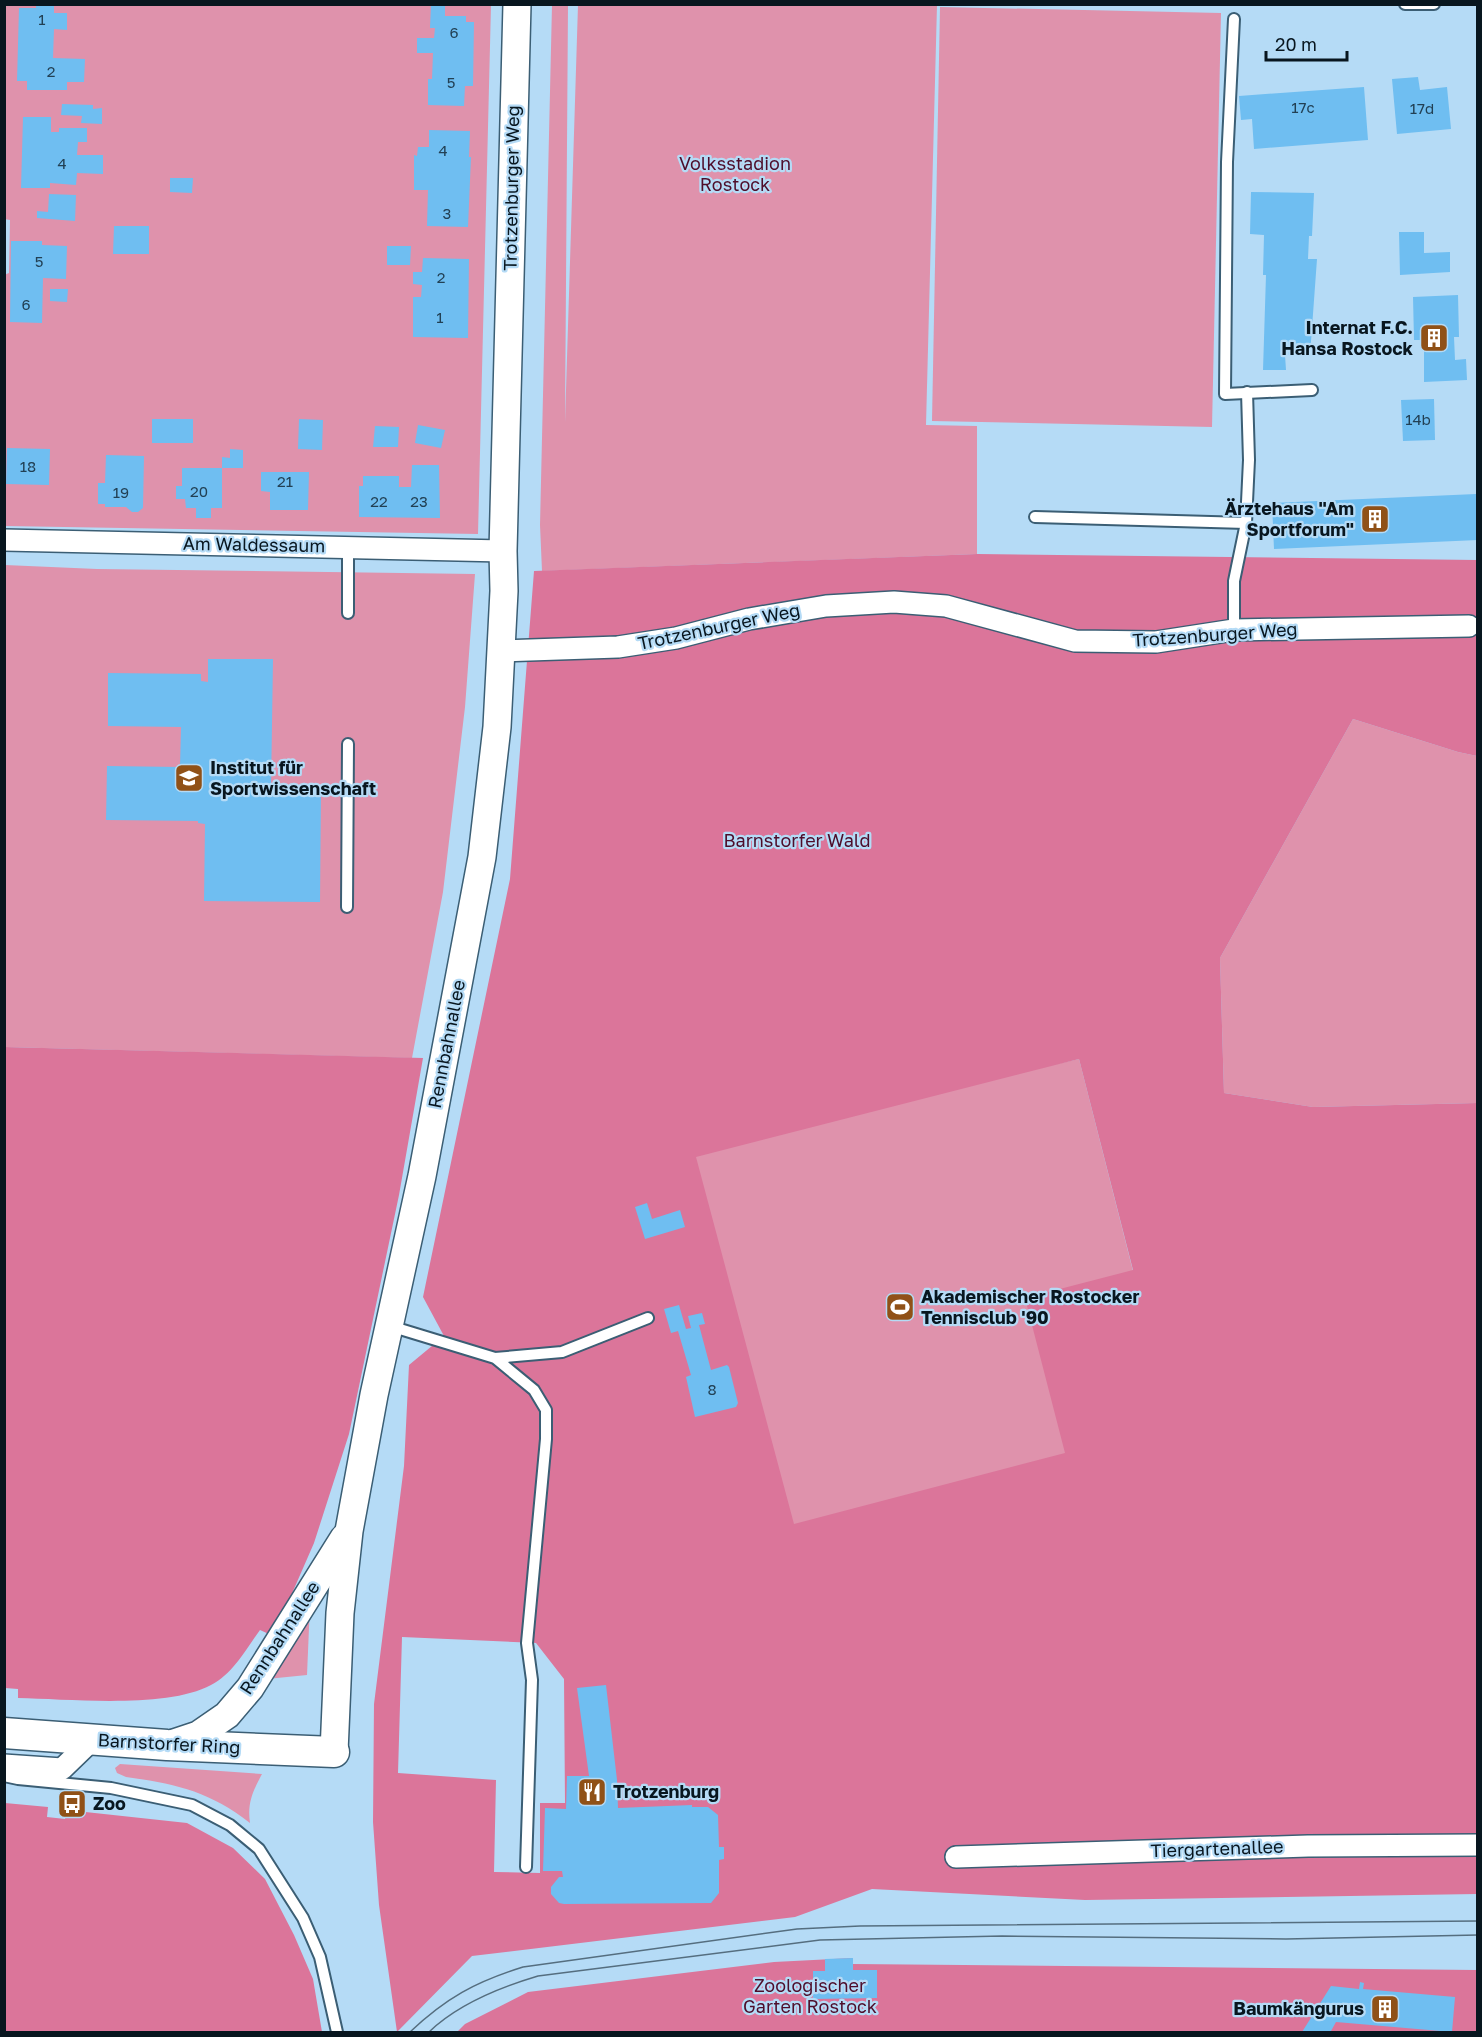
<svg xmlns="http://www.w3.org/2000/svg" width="1482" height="2037" viewBox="0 0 1482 2037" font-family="'Golos Text',sans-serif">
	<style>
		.green { fill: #df92ac }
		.forest { fill: #db759a; fill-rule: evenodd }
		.building { fill: #6fbef1 }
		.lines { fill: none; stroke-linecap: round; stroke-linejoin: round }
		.service-casing { stroke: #3b5e74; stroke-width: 14 }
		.minor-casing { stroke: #3b5e74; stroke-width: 24 }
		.tertiary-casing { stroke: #3b5e74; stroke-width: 30 }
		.secondary-casing { stroke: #3b5e74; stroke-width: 33 }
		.service { stroke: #fff; stroke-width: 10 }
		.minor { stroke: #fff; stroke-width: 21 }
		.tertiary { stroke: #fff; stroke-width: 27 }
		.secondary { stroke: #fff; stroke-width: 30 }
		.tram { stroke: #556e7f; stroke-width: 1.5 }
		.labels { text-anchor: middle; stroke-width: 4.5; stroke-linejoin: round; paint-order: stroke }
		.number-label { font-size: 15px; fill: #224054 }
		.park-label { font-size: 18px; fill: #4e0d2a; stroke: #b5dbf6 }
		.street-label { font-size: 18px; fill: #08161f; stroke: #b5dbf6 }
		.poi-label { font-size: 18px; font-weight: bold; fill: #08161f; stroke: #b5dbf6; text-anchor: start }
	</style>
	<rect width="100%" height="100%" fill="#b5dbf6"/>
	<g class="green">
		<polygon points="6,5 491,5 478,534 5,526 4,275 9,273 10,220 4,219"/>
		<polygon points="552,5 568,5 565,422 578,5 937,5 926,425 977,426 977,554 542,571 540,525"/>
		<polygon points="940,7 1221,13 1212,427 932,421"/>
		<polygon points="5,565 97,569 475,574 465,707 443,892 412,1058 5,1047"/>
		<polygon points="1353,719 1458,752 1477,756 1477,1103 1313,1107 1224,1093 1220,958"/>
		<polygon points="1079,1059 1133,1271 1081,1469 727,1557 617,1164"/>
		<polygon points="310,1604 307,1675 267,1679"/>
		<path d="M120 1764 262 1774C253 1791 247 1803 250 1823 209 1791 176 1784 126 1777L117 1773 115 1768Z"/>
	</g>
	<g class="forest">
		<path d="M977 554 1477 560V756L1458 752 1353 719 1220 958 1224 1093 1313 1107 1477 1103V1894L1085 1900 872 1889 795 1917 472 1956 397 2032 379 1905 373 1822 374 1704 404 1466 409 1365 444 1336 423 1297 510 879 534 571ZM1079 1059 1133 1270 1025 1298 1065 1453 794 1524 696 1157ZM402 1637 536 1643 564 1679 565 1803H540V1873L494 1872 496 1780 398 1773Z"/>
		<path d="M5 1047 423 1058 399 1195 349 1434 314 1543 290 1598 271 1635 260 1630C246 1649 233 1674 211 1685 167 1709 69 1699 18 1698V1689L5 1688Z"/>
		<polygon points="5,1803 48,1807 47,1817 65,1819 67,1810 187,1823 233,1848 265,1879 294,1935 313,1979 322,2032 5,2032"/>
		<polygon points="853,1958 853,1964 1477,1970 1477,2032 457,2032 465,2024 528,1992 774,1962"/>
	</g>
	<g class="building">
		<polygon points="36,4 54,4 54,13 67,13 67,30 54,29 53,58 85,59 84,82 67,82 67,90 27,90 27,81 17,81 19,8 36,8"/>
		<polygon points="431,4 445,4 445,16 466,16 466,22 474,22 473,86 465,86 464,106 428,105 428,79 432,79 433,53 417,53 417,38 434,38 435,28 430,28"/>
		<polygon points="1418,77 1420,90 1447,87 1451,129 1397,134 1392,79"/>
		<polygon points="1364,87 1368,140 1254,149 1252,119 1241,120 1239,96"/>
		<polygon points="62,104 93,105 93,109 102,108 102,124 81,123 82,116 61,115"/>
		<polygon points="23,117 51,117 51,132 59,132 59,128 87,128 87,142 78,142 77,155 103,155 103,174 77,173 76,185 50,183 50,188 21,188"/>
		<polygon points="429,130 470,131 469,157 471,157 468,227 427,226 428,190 414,190 414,155 417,156 418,147 429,147"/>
		<polygon points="170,178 193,178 192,193 170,192"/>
		<polygon points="1251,192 1314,193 1312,236 1309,236 1308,259 1317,259 1310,355 1285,355 1286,370 1263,370 1266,275 1263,275 1264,235 1250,234"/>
		<polygon points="49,194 76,195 75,221 37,218 37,211 48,212"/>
		<polygon points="114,226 149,226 149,254 113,254"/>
		<polygon points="1399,232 1424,232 1424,253 1450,252 1450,272 1400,275"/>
		<polygon points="11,241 42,241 42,245 67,246 66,279 43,278 42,323 10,322"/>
		<polygon points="387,246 411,246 410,265 387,265"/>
		<polygon points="423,258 469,259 468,338 413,337 413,297 421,297 422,285 413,284 413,272 422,272"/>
		<polygon points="50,289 68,289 67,302 50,301"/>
		<polygon points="1458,295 1459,337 1454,337 1455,360 1466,359 1467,380 1424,382 1424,340 1414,340 1413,297"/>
		<polygon points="1434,399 1435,440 1403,441 1401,400"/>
		<rect x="152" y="419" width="41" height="24"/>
		<polygon points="299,419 323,420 322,450 298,449"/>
		<polygon points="418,425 445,430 441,448 415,443"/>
		<polygon points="375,426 399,427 398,447 373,447"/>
		<polygon points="7,448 50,449 49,485 6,484"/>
		<polygon points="230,449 243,450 243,468 222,468 222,457 230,458"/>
		<polygon points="106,455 144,456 143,508 138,512 132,512 126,507 105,507 105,504 98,504 98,483 105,483"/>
		<polygon points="412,465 439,465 440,518 359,517 359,486 363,486 363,476 399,476 399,487 411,487"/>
		<polygon points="182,468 222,468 222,508 211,508 211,518 196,518 196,508 186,508 185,499 176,499 176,486 182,486"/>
		<polygon points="261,472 309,472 308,510 270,510 270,492 261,491"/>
		<polygon points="1476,494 1478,540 1274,549 1272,503"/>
		<polygon points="208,659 273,659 271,789 321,789 320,902 204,901 205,824 198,823 198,821 106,820 107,766 180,767 181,727 108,726 108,673 201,674 201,681 208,682"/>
		<polygon points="647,1203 652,1219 680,1210 685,1227 645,1239 635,1207"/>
		<polygon points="679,1305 686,1329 691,1328 688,1316 702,1313 705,1324 699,1325 711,1370 727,1365 729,1367 738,1403 736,1407 695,1417 686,1377 691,1375 678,1331 671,1333 664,1309"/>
		<polygon points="606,1685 617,1780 618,1808 692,1805 692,1807 708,1807 718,1815 719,1847 724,1847 724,1859 719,1860 719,1893 711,1903 564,1904 559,1903 551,1894 551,1887 559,1877 563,1877 562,1871 543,1871 545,1808 566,1809 567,1776 589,1776 577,1688"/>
		<polygon points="853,1958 853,1970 877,1970 877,1998 813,1999 813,1971 825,1971 825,1959"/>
		<polygon points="1360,1982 1364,1983 1363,1989 1455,1997 1452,2032 1336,2022 1331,2031 1333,2032 1302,2032 1331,1986 1359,1989"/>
	</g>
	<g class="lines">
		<g class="service-casing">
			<g id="service">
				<polyline points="1405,4 1434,4"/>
				<polyline points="1234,19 1227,162 1225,394 1312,390"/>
				<polyline points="1035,517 1246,523"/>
				<polyline points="348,613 348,547"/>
				<polyline points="1234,630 1234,581 1246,523 1249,460 1247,392"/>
				<polyline points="347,907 348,744"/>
				<polyline points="390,1326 495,1358 534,1390 546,1410 546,1439 527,1643 532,1680 526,1867"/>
				<polyline points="495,1358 562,1352 648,1318"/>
				<polyline points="4,1776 18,1779 111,1788 192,1805 230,1825 259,1849 303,1918 320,1957 337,2032"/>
			</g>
		</g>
		<g class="minor-casing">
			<g id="minor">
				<polyline points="4,540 503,551"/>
				<polyline points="502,651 618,647 676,638 749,619 826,606 894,602 946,606 1075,641 1156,642 1234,630 1469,626"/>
				<polyline points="4,1765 62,1769 92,1740"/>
				<polyline points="956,1857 1308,1846 1478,1845"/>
			</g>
		</g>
		<g class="tertiary-casing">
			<g id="tertiary">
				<polyline points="171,1744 198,1735 227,1715 250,1688 344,1538"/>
				<polyline points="334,1752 340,1613 349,1531 374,1395 422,1176 482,857 497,727 504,591 503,551 517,4"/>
			</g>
		</g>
		<g class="secondary-casing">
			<polyline id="secondary" points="4,1733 167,1745 334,1752"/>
		</g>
		<use href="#service" class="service"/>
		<use href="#minor" class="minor"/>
		<use href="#tertiary" class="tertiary"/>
		<use href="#secondary" class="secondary"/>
		<g class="tram">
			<path d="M410 2032C446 1998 475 1982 523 1967L797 1929 860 1926 1478 1921"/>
			<path d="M429 2032C458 2004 501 1987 538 1976L820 1940 1002 1936 1286 1939 1478 1935"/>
		</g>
	</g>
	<defs>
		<g id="building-square" transform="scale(1.5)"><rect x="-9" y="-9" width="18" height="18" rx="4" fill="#905117" stroke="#b5dbf6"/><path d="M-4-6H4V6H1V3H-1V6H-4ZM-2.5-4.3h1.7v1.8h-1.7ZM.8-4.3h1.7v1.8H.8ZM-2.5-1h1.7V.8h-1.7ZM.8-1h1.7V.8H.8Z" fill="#fff"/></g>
		<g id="university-square" transform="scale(1.5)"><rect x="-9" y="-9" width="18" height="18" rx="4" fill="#905117" stroke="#b5dbf6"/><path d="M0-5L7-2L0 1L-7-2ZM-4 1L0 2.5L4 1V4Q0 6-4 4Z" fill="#fff"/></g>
		<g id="stadium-square" transform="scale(1.5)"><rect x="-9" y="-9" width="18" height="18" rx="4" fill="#905117" stroke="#b5dbf6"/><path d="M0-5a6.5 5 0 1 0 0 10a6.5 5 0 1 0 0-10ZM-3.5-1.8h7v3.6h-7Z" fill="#fff"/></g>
		<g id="restaurant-square" transform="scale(1.5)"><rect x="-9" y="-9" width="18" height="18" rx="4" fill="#905117" stroke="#b5dbf6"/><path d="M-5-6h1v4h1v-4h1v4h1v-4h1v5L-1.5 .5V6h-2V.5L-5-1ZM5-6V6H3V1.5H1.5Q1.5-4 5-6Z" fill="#fff"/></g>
		<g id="bus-square" transform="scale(1.5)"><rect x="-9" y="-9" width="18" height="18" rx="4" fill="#905117" stroke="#b5dbf6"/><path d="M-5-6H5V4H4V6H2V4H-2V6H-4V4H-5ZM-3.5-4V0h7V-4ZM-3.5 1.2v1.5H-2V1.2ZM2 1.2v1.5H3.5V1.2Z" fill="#fff"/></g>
	</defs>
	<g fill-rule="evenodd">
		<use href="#building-square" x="1434" y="338"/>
		<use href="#building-square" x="1375" y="519"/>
		<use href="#university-square" x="189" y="778"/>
		<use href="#stadium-square" x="900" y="1307"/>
		<use href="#restaurant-square" x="592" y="1792"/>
		<use href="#bus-square" x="72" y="1804"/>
		<use href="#building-square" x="1385" y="2009"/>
	</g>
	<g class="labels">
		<g class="number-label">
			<text x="42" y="25">1</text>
			<text x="454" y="38">6</text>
			<text x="51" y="77">2</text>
			<text x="451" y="88">5</text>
			<text x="1303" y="113">17c</text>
			<text x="1422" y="114">17d</text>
			<text x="443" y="156">4</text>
			<text x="62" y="169">4</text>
			<text x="447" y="219">3</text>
			<text x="39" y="267">5</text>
			<text x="441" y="283">2</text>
			<text x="26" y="310">6</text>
			<text x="440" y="323">1</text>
			<text x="1418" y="425">14b</text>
			<text x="28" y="472">18</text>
			<text x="285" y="487">21</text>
			<text x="199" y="497">20</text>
			<text x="121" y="498">19</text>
			<text x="379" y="507">22</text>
			<text x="419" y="507">23</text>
			<text x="712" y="1395">8</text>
		</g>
		<g class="park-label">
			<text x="735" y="170">Volksstadion<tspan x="735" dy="21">Rostock</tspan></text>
			<text x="797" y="847">Barnstorfer Wald</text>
			<text x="810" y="1992">Zoologischer<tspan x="810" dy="21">Garten Rostock</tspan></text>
		</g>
		<g class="street-label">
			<text transform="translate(512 188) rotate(-89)" y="6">Trotzenburger Weg</text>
			<text transform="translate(254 545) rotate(1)" y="6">Am Waldessaum</text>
			<text transform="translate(719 627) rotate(-12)" y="6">Trotzenburger Weg</text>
			<text transform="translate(1215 635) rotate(-4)" y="6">Trotzenburger Weg</text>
			<text transform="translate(447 1044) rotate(-79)" y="6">Rennbahnallee</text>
			<text transform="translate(280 1638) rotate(-57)" y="6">Rennbahnallee</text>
			<text transform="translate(169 1744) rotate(3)" y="6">Barnstorfer Ring</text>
			<text transform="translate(1217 1849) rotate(-2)" y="6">Tiergartenallee</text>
		</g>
		<g class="poi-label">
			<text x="1413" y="334" text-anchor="end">Internat F.C.<tspan x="1413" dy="21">Hansa Rostock</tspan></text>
			<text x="1354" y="515" text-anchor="end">Ärztehaus "Am<tspan x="1354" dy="21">Sportforum"</tspan></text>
			<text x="210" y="774">Institut für<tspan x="210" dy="21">Sportwissenschaft</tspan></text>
			<text x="921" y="1303">Akademischer Rostocker<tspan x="921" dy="21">Tennisclub '90</tspan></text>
			<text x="613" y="1798">Trotzenburg</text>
			<text x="93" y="1810">Zoo</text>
			<text x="1364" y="2015" text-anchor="end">Baumkängurus</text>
		</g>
	</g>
	<rect width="1482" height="2037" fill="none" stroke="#08161f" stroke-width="12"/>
	<path d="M1266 51v9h81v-9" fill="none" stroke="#08161f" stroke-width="3"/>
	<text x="1275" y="51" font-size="18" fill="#08161f" stroke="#b5dbf6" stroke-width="4.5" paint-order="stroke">20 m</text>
</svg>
